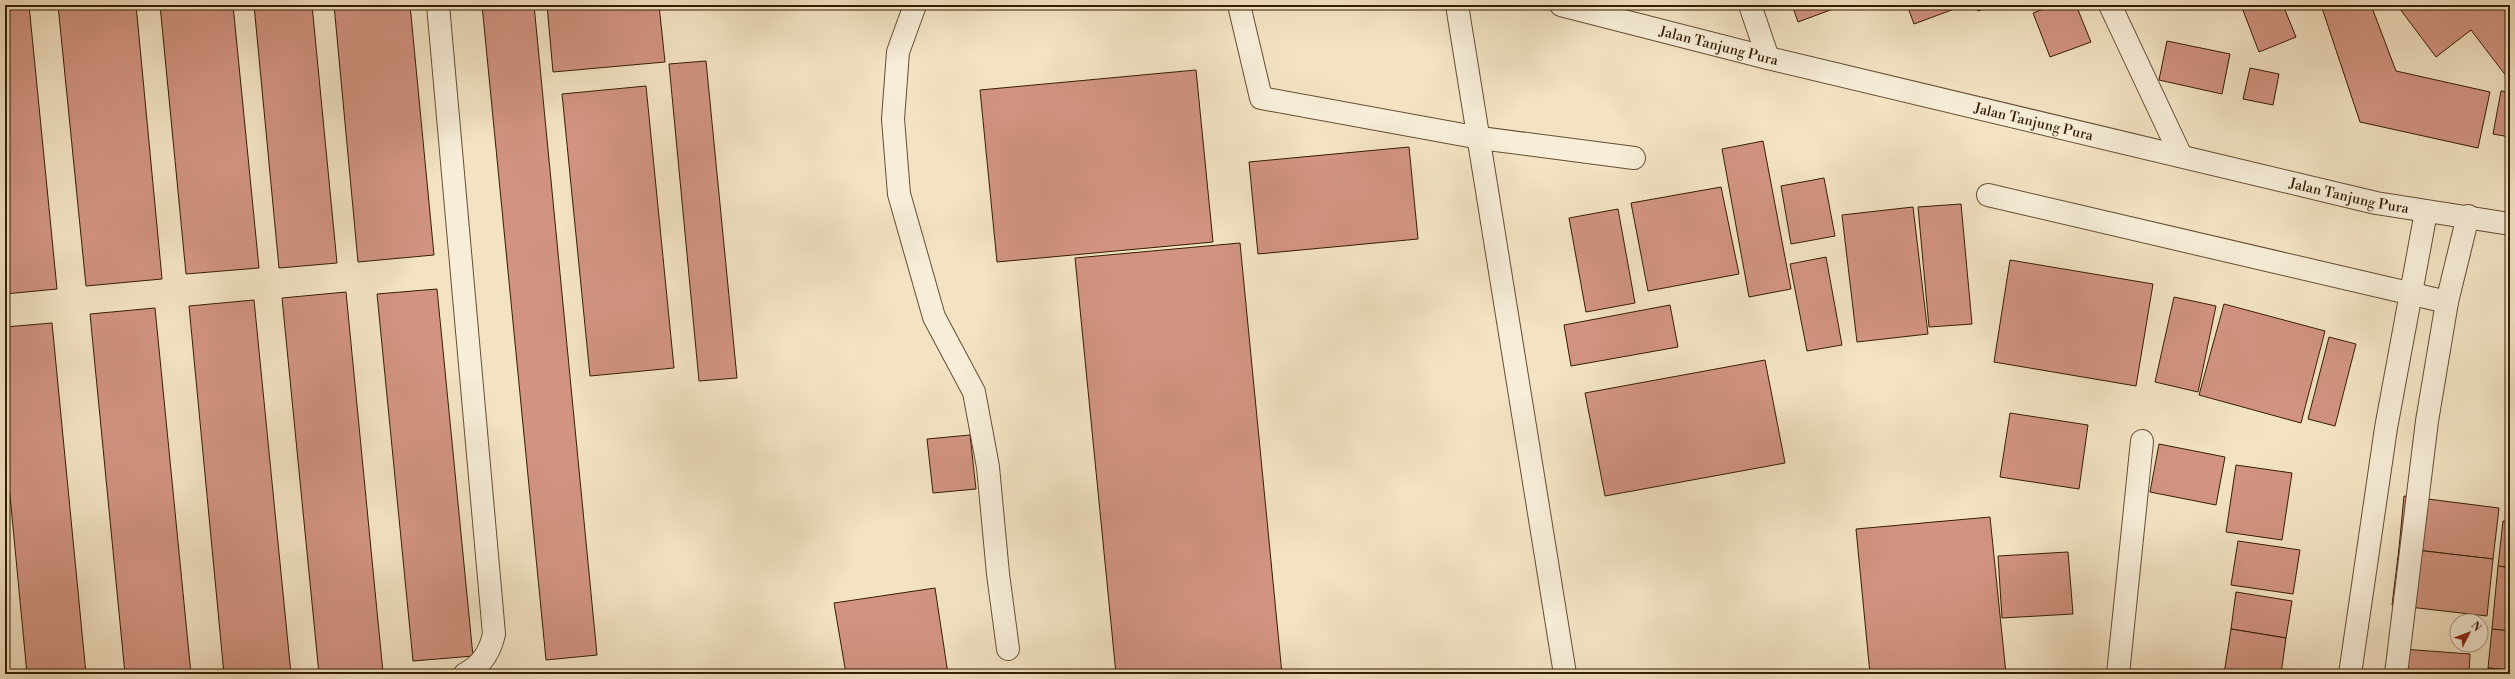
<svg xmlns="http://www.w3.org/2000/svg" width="2515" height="679" viewBox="0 0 2515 679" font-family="'Libre Bodoni',serif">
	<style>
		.building { fill: #d29481; stroke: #351d03 }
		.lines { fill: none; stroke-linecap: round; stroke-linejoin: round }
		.minor-casing { stroke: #644e33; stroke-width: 24 }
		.minor { stroke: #f7edd8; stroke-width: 22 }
		.labels { text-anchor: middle; stroke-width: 3.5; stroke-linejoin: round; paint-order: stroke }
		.street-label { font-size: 14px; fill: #351d03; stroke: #f7edd8 }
	</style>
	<rect width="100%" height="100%" fill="#f3e3c3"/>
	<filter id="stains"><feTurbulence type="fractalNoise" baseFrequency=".005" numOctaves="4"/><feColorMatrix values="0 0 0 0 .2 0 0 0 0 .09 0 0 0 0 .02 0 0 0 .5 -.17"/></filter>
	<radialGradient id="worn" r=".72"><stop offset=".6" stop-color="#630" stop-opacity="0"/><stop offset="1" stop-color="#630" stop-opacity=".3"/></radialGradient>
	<g class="building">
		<polygon points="5,5 29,5 57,289 5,294"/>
		<polygon points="58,5 136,5 162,279 86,286"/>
		<polygon points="160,5 233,5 259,268 186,274"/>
		<polygon points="254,5 312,5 337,263 279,268"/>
		<polygon points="334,5 410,5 434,255 358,262"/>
		<polygon points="482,5 534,5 597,655 546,660"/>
		<polygon points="547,5 659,5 665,62 553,72"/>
		<polygon points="1792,5 1832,5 1833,9 1798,22"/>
		<polygon points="1907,5 1956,5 1957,8 1914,24"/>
		<polygon points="1976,5 1996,5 1978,11"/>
		<polygon points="2054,5 2076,5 2091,42 2050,57 2033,13"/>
		<polygon points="2241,5 2283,5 2296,37 2259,52"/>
		<polygon points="2321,5 2371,5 2396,71 2490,92 2478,148 2360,122"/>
		<polygon points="2397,5 2510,5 2510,81 2471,30 2436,57"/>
		<polygon points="2167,41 2230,54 2222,94 2159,80"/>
		<polygon points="706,61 737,378 699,381 669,64"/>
		<polygon points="2250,68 2279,74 2273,105 2243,99"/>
		<polygon points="1196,70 1213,242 997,262 980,90"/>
		<polygon points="646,86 674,368 590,376 562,94"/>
		<polygon points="2501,91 2510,92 2510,137 2493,134"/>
		<polygon points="1763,141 1791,289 1749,297 1722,149"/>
		<polygon points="1409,147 1418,239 1258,254 1249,162"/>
		<polygon points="1824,178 1835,236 1791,244 1781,186"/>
		<polygon points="1721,187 1739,274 1648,291 1631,203"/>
		<polygon points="1961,204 1972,324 1929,327 1918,207"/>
		<polygon points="1913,207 1928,334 1857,342 1842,215"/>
		<polygon points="1618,209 1635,303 1586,312 1569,218"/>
		<polygon points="1240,243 1282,674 1116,674 1075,258"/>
		<polygon points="1826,257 1842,345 1807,351 1790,264"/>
		<polygon points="2010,260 2153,284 2136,386 1994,362"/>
		<polygon points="437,289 473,656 413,661 377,294"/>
		<polygon points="346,292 383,673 319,674 282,298"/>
		<polygon points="2174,297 2216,306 2198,392 2155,382"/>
		<polygon points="254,300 291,674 224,674 189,306"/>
		<polygon points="2224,304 2325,331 2301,423 2199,395"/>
		<polygon points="1670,305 1678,347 1571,366 1564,325"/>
		<polygon points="155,308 191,674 125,674 90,314"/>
		<polygon points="52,323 86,674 27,674 5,443 5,327"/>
		<polygon points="2329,337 2356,344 2335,426 2308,419"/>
		<polygon points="1765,360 1785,463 1605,496 1585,393"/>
		<polygon points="2010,413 2088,425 2079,489 2000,477"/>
		<polygon points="970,435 976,489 933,493 927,439"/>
		<polygon points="2159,444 2225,457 2216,505 2150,492"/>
		<polygon points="2236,465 2292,473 2282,540 2226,532"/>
		<polygon points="2404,496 2499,508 2493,559 2399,548"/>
		<polygon points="1990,517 2006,674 1870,674 1856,529"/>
		<polygon points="2503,521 2510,522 2510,568 2498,566"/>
		<polygon points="2238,541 2300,550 2293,594 2231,585"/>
		<polygon points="2399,548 2493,559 2487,616 2392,605"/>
		<polygon points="2068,552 2073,614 2002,618 1998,556"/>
		<polygon points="2498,566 2510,568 2510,631 2492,629"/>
		<polygon points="935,588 948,674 846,674 834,603"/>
		<polygon points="2236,592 2292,601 2286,638 2231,629"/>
		<polygon points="2231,629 2286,638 2281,674 2224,674"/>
		<polygon points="2492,629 2510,631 2510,670 2488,668"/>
		<polygon points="2402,649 2470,654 2469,674 2401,674"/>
		<polygon points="2123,668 2165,674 2122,674"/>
		<polygon points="2488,668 2510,670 2510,674 2488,674"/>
	</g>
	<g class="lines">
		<g class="minor-casing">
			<g id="minor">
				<path d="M438 5 494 634C490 652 482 665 465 674"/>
				<polyline points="915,5 898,52 893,119 899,194 934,317 974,392 988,467 998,574 1008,649"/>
				<polyline points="1239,5 1261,98 1480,138 1634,158"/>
				<polyline points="1457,5 1565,674"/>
				<path id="s1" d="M1561 5 1768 58 2376 203 2510 224"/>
				<polyline points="1750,5 1768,58"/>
				<polyline points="2110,5 2181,156"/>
				<polyline points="1988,195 2447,302"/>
				<polyline points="2118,674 2142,441"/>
				<polyline points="2350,674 2386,428 2426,212"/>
				<polyline points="2396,674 2427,421 2447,302 2468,216"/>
			</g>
		</g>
		<use href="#minor" class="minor"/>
	</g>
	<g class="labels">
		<g class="street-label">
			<text dy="5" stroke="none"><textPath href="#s1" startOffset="163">Jalan Tanjung Pura</textPath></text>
			<text dy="5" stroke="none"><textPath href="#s1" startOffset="487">Jalan Tanjung Pura</textPath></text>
			<text dy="5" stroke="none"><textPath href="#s1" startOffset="811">Jalan Tanjung Pura</textPath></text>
		</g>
	</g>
	<rect width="2515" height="679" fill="none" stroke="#f3e3c3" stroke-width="20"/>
	<rect x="6" y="6" width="2503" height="667" fill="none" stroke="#351d03" stroke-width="2"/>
	<rect x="10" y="10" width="2495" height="659" fill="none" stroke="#351d03"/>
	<g transform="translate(2469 633) rotate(48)"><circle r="19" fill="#f7edd8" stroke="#a99a83"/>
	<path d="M0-3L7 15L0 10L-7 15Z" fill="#8f2418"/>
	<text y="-6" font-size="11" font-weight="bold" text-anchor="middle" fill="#351d03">N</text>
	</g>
	<rect width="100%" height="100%" filter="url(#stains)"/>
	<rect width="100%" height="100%" fill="url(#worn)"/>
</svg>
